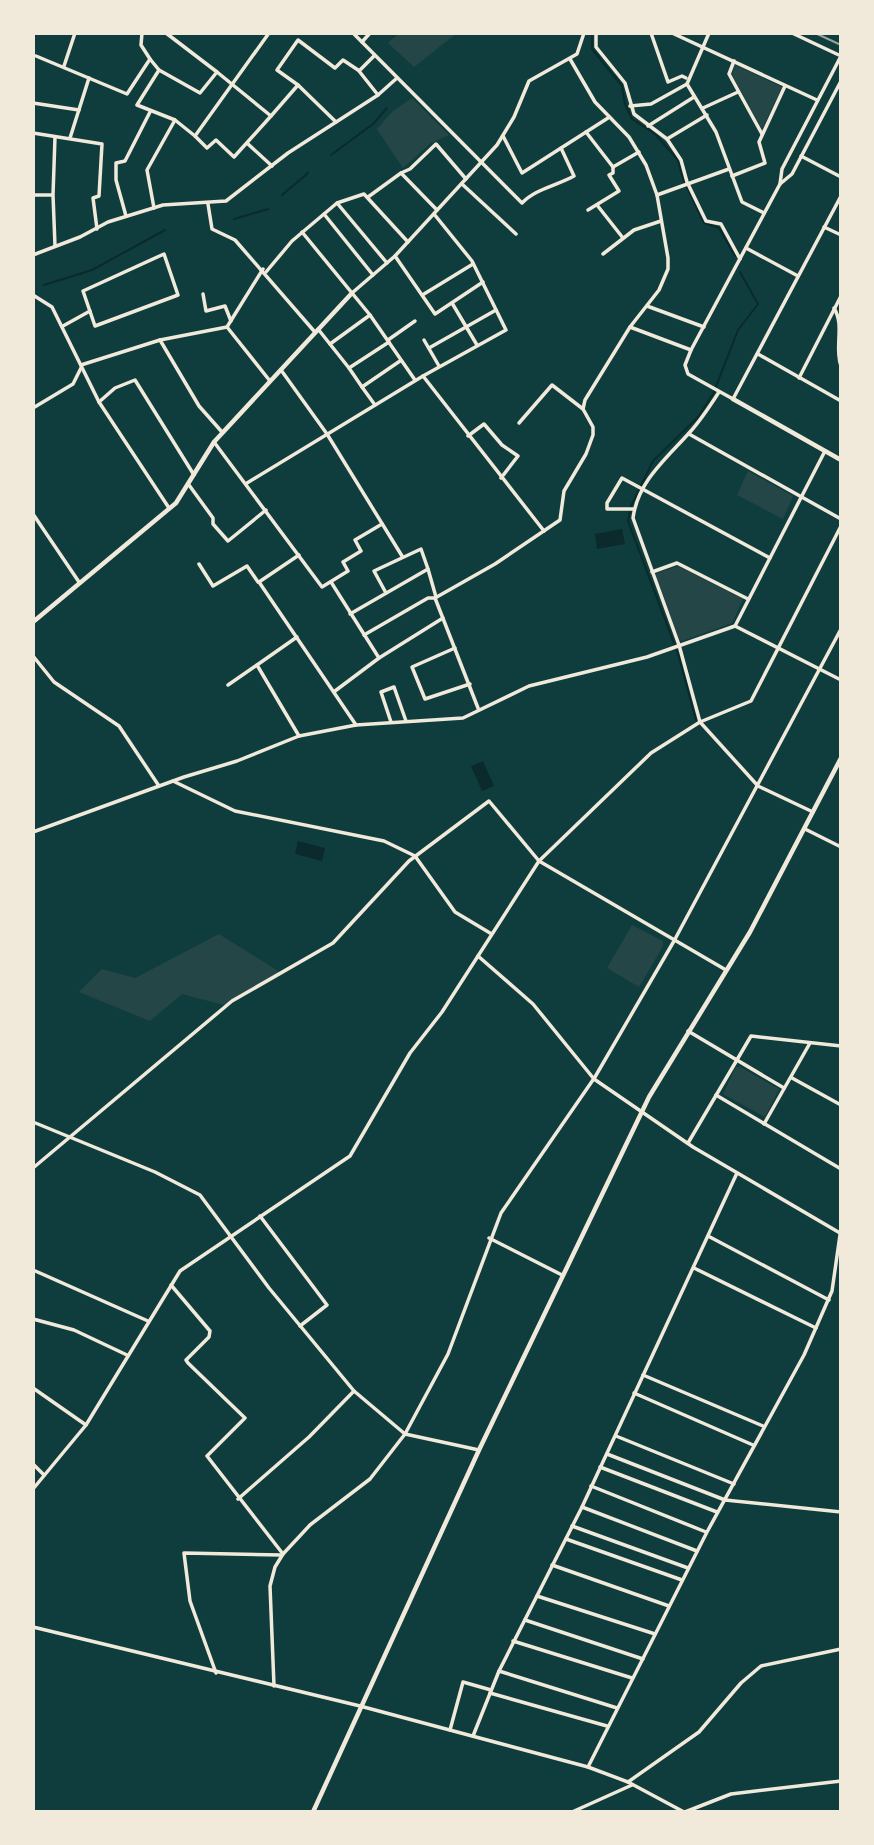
<svg xmlns="http://www.w3.org/2000/svg" width="874" height="1845" viewBox="0 0 874 1845" font-family="Mulish,sans-serif">
	<style>
		.green { fill: #244646 }
		.water { fill: #0a2a2b }
		.lines { fill: none; stroke-linecap: round; stroke-linejoin: round }
		.stream { stroke: #0a2a2b; stroke-width: 2 }
		.minor { stroke: #f1e9da; stroke-width: 3.5 }
		.tertiary { stroke: #f1e9da; stroke-width: 4.5 }
		.rail { stroke: #97a49c; stroke-width: 2 }
	</style>
	<rect width="100%" height="100%" fill="#0f3d3e"/>
	<g class="green">
		<polygon points="399,33 457,33 414,67 388,43"/>
		<polygon points="735,65 782,87 762,129 732,75"/>
		<polygon points="412,98 449,135 431,143 403,168 377,129 393,111"/>
		<polygon points="748,471 793,496 783,519 737,495"/>
		<polygon points="678,566 743,599 732,623 682,641 679,639 655,574"/>
		<polygon points="632,925 663,941 663,946 639,987 607,968"/>
		<polygon points="219,934 280,972 224,1005 182,994 150,1021 79,992 102,969 135,978"/>
		<polygon points="736,1067 740,1067 779,1089 765,1117 723,1094"/>
	</g>
	<g class="water">
		<polygon points="622,529 625,544 597,549 595,534"/>
		<polygon points="483,761 494,786 482,791 471,766"/>
		<polygon points="298,841 325,848 322,861 295,854"/>
	</g>
	<g class="lines">
		<g class="stream">
			<polyline points="592,33 592,49 622,86 625,104 632,119 655,134 678,160 683,179 704,223 719,228 735,256"/>
			<polyline points="331,155 373,124 387,108"/>
			<polyline points="282,195 308,173"/>
			<polyline points="234,219 268,209"/>
			<polyline points="44,285 92,270 165,230"/>
			<polyline points="631,506 653,461 698,417 713,394 738,330 758,304 740,272"/>
			<polyline points="630,512 628,521 678,654 696,720"/>
		</g>
		<g class="minor">
			<polyline points="80,33 100,33"/>
			<polyline points="166,33 217,72"/>
			<path d="M353 33 522 203C535 189 556 186 574 176L561 148"/>
			<polyline points="596,33 596,47 625,83 634,114 667,139 681,160 687,182 706,221 721,224 740,259"/>
			<polyline points="651,33 668,82 682,76 686,78"/>
			<polyline points="672,33 817,100"/>
			<polyline points="709,33 687,84 716,132 742,202 764,213"/>
			<polyline points="362,42 370,33"/>
			<polyline points="36,56 127,94 150,59 141,45 142,33"/>
			<polyline points="150,59 159,70 200,93 217,72 271,116 298,85 336,122"/>
			<polyline points="734,61 729,74 762,134"/>
			<polyline points="64,66 75,33"/>
			<polyline points="159,70 137,105 175,120 195,136 269,33"/>
			<polyline points="841,81 792,174 780,184 691,350 685,365 688,374 733,399 841,196"/>
			<polyline points="298,85 277,70 298,40 335,68 343,60 358,70"/>
			<polyline points="378,95 397,78"/>
			<polyline points="33,103 79,110"/>
			<polyline points="630,106 651,104 687,84"/>
			<polyline points="703,108 738,92"/>
			<polyline points="648,126 694,97"/>
			<polyline points="586,132 613,167 639,152"/>
			<polyline points="33,133 102,144 99,196 93,198 97,229"/>
			<polyline points="195,136 207,148 216,140 234,157 271,116"/>
			<polyline points="503,136 522,173 608,118"/>
			<polyline points="55,137 53,195 55,246"/>
			<polyline points="70,138 89,78"/>
			<polyline points="667,139 707,115"/>
			<polyline points="248,144 272,166"/>
			<polyline points="801,156 841,177"/>
			<polyline points="401,173 410,169 436,144 466,179"/>
			<polyline points="732,176 765,163 759,142 785,86"/>
			<polyline points="462,184 516,234"/>
			<polyline points="780,184 782,169 841,56 792,33"/>
			<polyline points="33,195 52,195"/>
			<polyline points="657,195 729,169"/>
			<polyline points="368,197 401,173 437,210"/>
			<polyline points="337,203 387,263"/>
			<polyline points="208,204 212,229 235,240 314,331"/>
			<polyline points="597,205 623,238"/>
			<polyline points="154,208 147,170 175,120"/>
			<polyline points="588,210 619,191 609,175 613,173 613,167"/>
			<polyline points="324,214 337,203 364,194 408,242"/>
			<polyline points="126,216 116,180 116,163 125,161 150,112"/>
			<polyline points="824,227 841,235"/>
			<polyline points="302,232 370,315 415,380"/>
			<polyline points="746,248 798,276"/>
			<polygon points="164,254 178,295 95,326 83,291"/>
			<polyline points="603,254 634,230 661,221"/>
			<polyline points="33,255 80,237 108,222 163,205 226,201 288,153 378,95 359,71 374,56"/>
			<polyline points="395,256 435,314 483,282"/>
			<polyline points="266,272 292,241 324,214 373,275"/>
			<polyline points="352,293 395,256 497,145 514,117 529,81 577,54 584,33"/>
			<polyline points="203,294 206,311 225,306 231,321"/>
			<polyline points="424,294 473,264"/>
			<polyline points="33,295 52,307 99,402 169,508"/>
			<polyline points="452,303 477,345"/>
			<polyline points="647,306 704,327"/>
			<path d="M834 308C845 326 834 347 841 366"/>
			<polyline points="63,326 90,311"/>
			<polyline points="227,327 270,381"/>
			<polyline points="630,327 691,350"/>
			<polyline points="318,329 349,368"/>
			<polyline points="160,340 227,327 263,269"/>
			<polyline points="388,340 415,321"/>
			<polyline points="424,340 439,366"/>
			<polyline points="389,342 349,368 362,387 400,361"/>
			<polyline points="330,344 370,315"/>
			<polyline points="429,348 496,310"/>
			<polyline points="758,354 841,401"/>
			<polyline points="81,365 160,340 199,406 222,432"/>
			<polyline points="281,370 327,434 402,556"/>
			<polyline points="423,376 544,531"/>
			<polyline points="799,378 841,296"/>
			<polyline points="362,387 375,405"/>
			<path d="M719 392C710 406 701 420 690 432 666 459 638 481 633 518L679 645 700 722 758 786 813 812"/>
			<polyline points="99,402 115,388 135,380 194,475"/>
			<polyline points="33,408 73,384 81,368"/>
			<polyline points="519,423 552,385 583,409"/>
			<polyline points="689,434 841,519"/>
			<polyline points="468,436 484,424 502,445 518,456 501,478"/>
			<polyline points="214,442 322,587 348,571 343,562 361,551 355,540 382,524"/>
			<polyline points="247,483 423,376 506,330 472,261 434,214"/>
			<polyline points="189,485 213,518 213,524 228,541 266,510"/>
			<polyline points="634,509 607,509 607,503 622,478 770,558"/>
			<polyline points="33,514 79,582"/>
			<polyline points="299,555 259,582 356,725"/>
			<polyline points="199,564 213,586 247,566 258,582"/>
			<polyline points="652,572 677,563 748,599"/>
			<polyline points="331,582 379,658 443,618"/>
			<polyline points="386,593 374,571 421,549 428,569"/>
			<polyline points="350,614 428,569 436,597"/>
			<polyline points="735,626 841,680"/>
			<polyline points="364,635 428,598 435,598"/>
			<polyline points="297,637 257,665 299,736"/>
			<polyline points="455,648 412,667 425,699 470,684"/>
			<polyline points="33,656 54,682 119,726 159,786"/>
			<polyline points="228,685 257,665"/>
			<polyline points="335,691 379,658"/>
			<polyline points="478,708 435,598 495,564 560,520 564,491 586,454 593,435 593,427 583,409 585,400 630,327 659,290 668,269 668,258 657,195 646,165 629,137 595,102 570,59"/>
			<polyline points="391,722 381,692 394,687 406,721"/>
			<polyline points="173,781 235,811 384,841 415,856 455,912 490,933"/>
			<polyline points="805,829 841,847"/>
			<polyline points="33,832 184,777 237,761 299,736 356,725 463,718 529,686 647,657 735,626 825,451"/>
			<polyline points="478,956 533,1004 594,1079 693,1147 840,1233"/>
			<polyline points="688,1031 784,1088"/>
			<polyline points="792,1078 841,1105"/>
			<polyline points="716,1095 841,1169"/>
			<polyline points="33,1122 155,1172 200,1195 269,1288 354,1391 405,1434 479,1450"/>
			<polyline points="764,1124 810,1043"/>
			<polyline points="688,1143 751,1036 841,1046"/>
			<polyline points="33,1168 232,1001 333,943 409,861 489,801 539,861 726,970"/>
			<polyline points="260,1216 327,1305 300,1326"/>
			<polyline points="708,1236 829,1300"/>
			<polyline points="489,1238 562,1275"/>
			<polyline points="694,1268 816,1328"/>
			<polyline points="33,1270 148,1321"/>
			<polyline points="171,1285 210,1331 209,1337 186,1360 188,1363 245,1418 207,1456 283,1554"/>
			<polyline points="33,1319 74,1330 127,1355"/>
			<polyline points="643,1375 763,1426"/>
			<polyline points="33,1388 86,1425"/>
			<polyline points="634,1393 753,1445"/>
			<polyline points="616,1436 734,1484"/>
			<polyline points="607,1454 725,1500 841,1512"/>
			<polyline points="33,1464 44,1475"/>
			<polyline points="600,1467 717,1512"/>
			<polyline points="591,1486 706,1532"/>
			<polyline points="33,1489 86,1425 180,1271 350,1156 410,1053 442,1012 539,861 651,753 700,722 751,701 841,526"/>
			<polyline points="238,1499 309,1437 354,1391"/>
			<polyline points="582,1507 697,1551"/>
			<polyline points="572,1526 688,1568"/>
			<polyline points="566,1539 682,1580"/>
			<polyline points="552,1565 669,1606"/>
			<polyline points="537,1596 655,1634"/>
			<polyline points="525,1620 643,1659"/>
			<polyline points="33,1627 360,1706 588,1767 628,1782 684,1812"/>
			<polyline points="513,1641 632,1678"/>
			<polyline points="499,1671 617,1708"/>
			<polyline points="216,1673 190,1601 184,1553 281,1555"/>
			<polyline points="274,1686 270,1586 275,1567 283,1554 310,1525 370,1479 405,1434 448,1354 501,1213 595,1077 674,941 841,629"/>
			<polyline points="490,1693 607,1726"/>
			<polyline points="450,1730 463,1682 491,1690"/>
			<polyline points="473,1736 499,1671 582,1507 737,1173"/>
			<polyline points="588,1767 707,1532 804,1355 832,1291 841,1228"/>
			<polyline points="628,1782 699,1732 741,1683 761,1666 841,1649"/>
			<polyline points="572,1812 632,1785"/>
			<polyline points="685,1812 731,1794 841,1781"/>
		</g>
		<g class="tertiary">
			<polyline points="733,399 841,460"/>
			<polyline points="33,622 176,503 214,442 352,293"/>
			<polyline points="313,1812 479,1450 649,1097 750,932 841,758"/>
		</g>
		<polyline class="rail" points="815,33 841,45"/>
	</g>
	<rect width="874" height="1845" fill="none" stroke="#f1e9da" stroke-width="70"/>
</svg>
